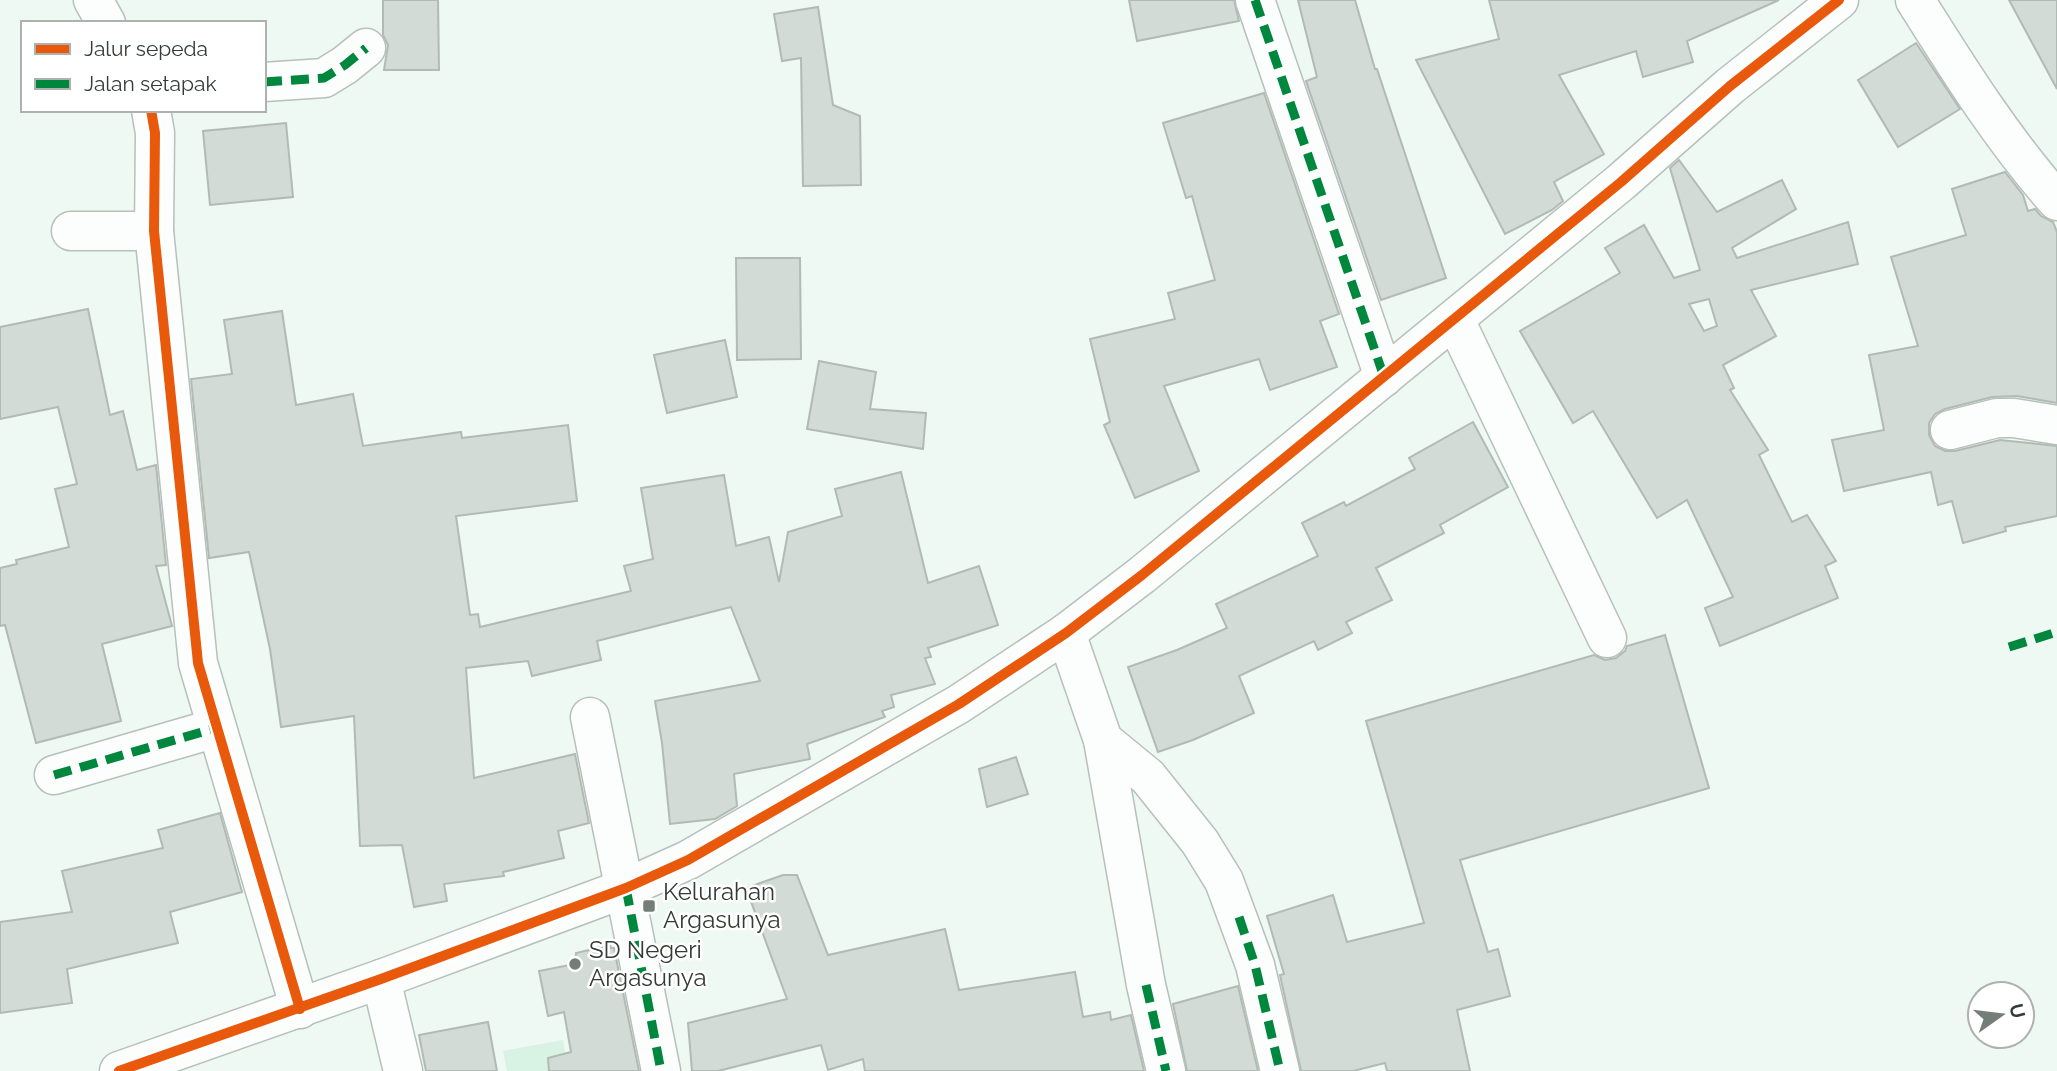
<svg xmlns="http://www.w3.org/2000/svg" width="2057" height="1071" viewBox="0 0 2057 1071" font-family="Raleway,sans-serif">
	<style>
		.green { fill: #d8f2e4 }
		.building { fill: #d2dbd6; stroke: #b2bab5; stroke-width: 2; fill-rule: evenodd }
		.lines { fill: none; stroke-linecap: round; stroke-linejoin: round }
		.minor-casing { stroke: #b7c0bb; stroke-width: 41 }
		.minor { stroke: #fcfefd; stroke-width: 38 }
		.quiet { stroke: #00873e; stroke-width: 9; stroke-dasharray: 18 9; stroke-linecap: butt }
		.cycleway-casing { stroke: #fff; stroke-width: 15 }
		.cycleway { stroke: #e8590c; stroke-width: 10 }
		.poi-dot { fill: #747e78; stroke: #fff; stroke-width: 2.5 }
		.labels { text-anchor: middle; stroke-width: 5; stroke-linejoin: round; paint-order: stroke }
		.poi-label { font-size: 24px; fill: #323b36; stroke: #fff; text-anchor: start }
	</style>
	<rect width="100%" height="100%" fill="#eef9f3"/>
	<polygon class="green" points="563,1040 568,1071 507,1071 503,1051"/>
	<g class="building">
		<polygon points="383,0 438,0 439,70 384,70 388,45 383,35"/>
		<polygon points="1129,0 1234,0 1239,21 1137,41"/>
		<polygon points="1298,0 1355,0 1375,69 1377,69 1446,278 1381,300 1306,81 1317,77"/>
		<polygon points="1489,0 1779,0 1687,41 1693,62 1643,77 1636,51 1559,75 1604,154 1554,182 1563,201 1552,210 1505,234 1416,60 1499,39"/>
		<polygon points="2009,0 2057,0 2057,89"/>
		<polygon points="818,7 833,105 860,116 861,185 803,186 801,58 782,61 774,14"/>
		<polygon points="1916,43 1960,109 1898,147 1858,80"/>
		<polygon points="1264,93 1339,314 1320,321 1337,367 1270,390 1259,359 1164,386 1199,471 1135,498 1104,425 1110,422 1090,339 1175,319 1168,293 1215,280 1192,196 1186,198 1163,123"/>
		<polygon points="286,123 293,197 210,205 203,131"/>
		<path d="M1679 160 1717 212 1782 180 1796 209 1732 248 1737 258 1848 222 1858 264 1751 290 1776 336 1723 365 1734 388 1730 390 1768 450 1759 455 1792 522 1807 515 1836 561 1825 566 1838 598 1720 646 1705 608 1733 597 1687 500 1657 518 1593 411 1573 423 1520 331 1620 273 1605 248 1644 225 1674 278 1700 270 1670 168ZM1709 299 1717 326 1704 331 1689 304Z"/>
		<polygon points="2005,172 2023,195 2028,211 2035,209 2041,216 2053,222 2057,232 2057,403 2017,396 1992,397 1945,409 1935,414 1929,423 1929,435 1935,446 1945,451 1955,451 2000,440 2057,446 2057,516 2005,527 2006,531 1963,543 1952,501 1938,505 1931,472 1844,491 1832,440 1884,430 1869,355 1918,346 1891,257 1966,235 1952,189"/>
		<polygon points="736,258 800,258 801,359 737,360"/>
		<polygon points="88,309 110,415 123,411 137,470 156,465 166,565 156,566 172,626 102,644 121,721 36,743 5,625 0,626 0,568 17,564 16,560 69,547 55,489 77,484 58,407 0,419 0,327"/>
		<polygon points="282,311 296,405 353,394 363,446 461,432 462,438 568,425 577,501 456,516 470,615 478,614 480,627 631,591 624,566 653,559 641,488 724,475 736,546 769,537 779,582 788,532 842,516 835,489 901,472 928,583 979,566 998,625 928,648 931,657 925,658 935,684 891,695 894,707 882,711 885,717 807,744 810,759 734,774 737,806 715,819 670,824 662,743 655,701 760,681 731,607 597,641 601,660 532,676 528,661 466,668 474,778 575,754 589,823 558,831 564,858 503,872 504,876 444,884 447,901 414,907 402,845 360,846 354,716 281,727 270,649 249,552 209,558 191,379 232,374 224,320"/>
		<polygon points="725,340 737,397 667,413 654,355"/>
		<polygon points="819,361 876,372 870,409 926,413 923,449 807,429"/>
		<polygon points="1473,422 1508,487 1440,525 1444,533 1376,568 1392,600 1346,622 1352,633 1318,650 1314,641 1239,676 1254,713 1193,740 1158,752 1128,667 1177,650 1227,628 1216,604 1318,556 1302,523 1344,502 1346,506 1415,469 1409,458"/>
		<polygon points="1665,635 1709,788 1460,860 1488,952 1498,949 1510,996 1457,1010 1470,1071 1387,1071 1385,1063 1353,1071 1301,1071 1280,975 1284,974 1267,916 1333,895 1347,942 1424,923 1366,721 1594,655 1605,660 1616,658 1625,651 1627,646"/>
		<polygon points="1016,757 1028,794 987,807 979,769"/>
		<polygon points="220,813 242,892 170,912 178,943 67,969 72,1003 0,1013 0,922 72,912 62,871 163,848 158,830"/>
		<polygon points="783,875 797,875 828,955 945,929 959,990 1075,972 1083,1017 1110,1012 1111,1020 1131,1015 1144,1071 865,1071 863,1059 828,1070 821,1045 718,1071 692,1071 688,1023 787,999 746,888"/>
		<polygon points="610,945 611,948 614,948 639,1071 549,1071 548,1058 571,1052 564,1012 548,1016 539,971 575,964 576,953"/>
		<polygon points="1238,986 1258,1071 1187,1071 1173,1004"/>
		<polygon points="488,1022 497,1071 426,1071 419,1035"/>
	</g>
	<g class="lines">
		<g class="minor-casing">
			<g id="minor">
				<polyline points="93,0 106,23"/>
				<polyline points="1255,0 1384,377"/>
				<path d="M1915 0C1959 70 2002 139 2057 201"/>
				<polyline points="264,82 324,78 345,65 366,48"/>
				<polyline points="151,110 155,133 154,231 198,663 300,1009"/>
				<polyline points="71,231 154,231"/>
				<polyline points="1455,320 1607,638"/>
				<polyline points="1950,430 1997,418 2014,418 2057,425"/>
				<polyline points="1066,633 1103,740 1148,777 1200,842 1224,881 1255,965 1280,1071"/>
				<polyline points="590,717 661,1071"/>
				<polyline points="1103,740 1146,985 1166,1071"/>
				<polyline points="54,775 216,728"/>
				<polyline points="381,979 403,1071"/>
				<polyline points="119,1071 381,979 626,888 688,860 959,704 1066,633 1142,575 1621,182 1730,86 1839,0"/>
			</g>
		</g>
		<use href="#minor" class="minor"/>
		<g class="quiet">
			<polyline points="1255,0 1384,377"/>
			<polyline points="264,82 324,78 345,65 366,48"/>
			<polyline points="2009,647 2057,632"/>
			<polyline points="54,775 216,728"/>
			<polyline points="626,888 661,1071"/>
			<polyline points="1239,917 1255,965 1280,1071"/>
			<polyline points="1146,985 1166,1071"/>
		</g>
		<g class="cycleway-casing">
			<g id="cycleway">
				<polyline points="151,110 155,133 154,231 198,663 300,1009"/>
				<polyline points="119,1071 381,979 626,888 688,860 959,704 1066,633 1142,575 1621,182 1730,86 1839,0"/>
			</g>
		</g>
		<use href="#cycleway" class="cycleway"/>
	</g>
	<g class="poi-dot">
		<rect x="642" y="899" width="14" height="14" rx="3.5"/>
		<circle cx="575" cy="964" r="7"/>
	</g>
	<g class="labels">
		<g class="poi-label">
			<text x="663" y="900">Kelurahan<tspan x="663" dy="28">Argasunya</tspan></text>
			<text x="589" y="958">SD Negeri<tspan x="589" dy="28">Argasunya</tspan></text>
		</g>
	</g>
	<rect x="21" y="21" width="245" height="91" fill="#ffffff" stroke="#adb1af" stroke-width="2"/>
	<rect x="35" y="44" width="35" height="10" fill="#e8590c" stroke="#adb1af" stroke-width="2"/>
	<text x="84" y="56" font-size="21" fill="#323b36">Jalur sepeda</text>
	<rect x="35" y="79" width="35" height="10" fill="#00873e" stroke="#adb1af" stroke-width="2"/>
	<text x="84" y="91" font-size="21" fill="#323b36">Jalan setapak</text>
	<g transform="translate(2001 1015) rotate(76)"><circle r="33" fill="#ffffff" stroke="#adb1af" stroke-width="2"/>
	<path d="M0-5L12 26L0 18L-12 26Z" fill="#747e78"/>
	<text y="-10" font-size="19" font-weight="bold" text-anchor="middle" fill="#323b36">U</text>
	</g>
</svg>
